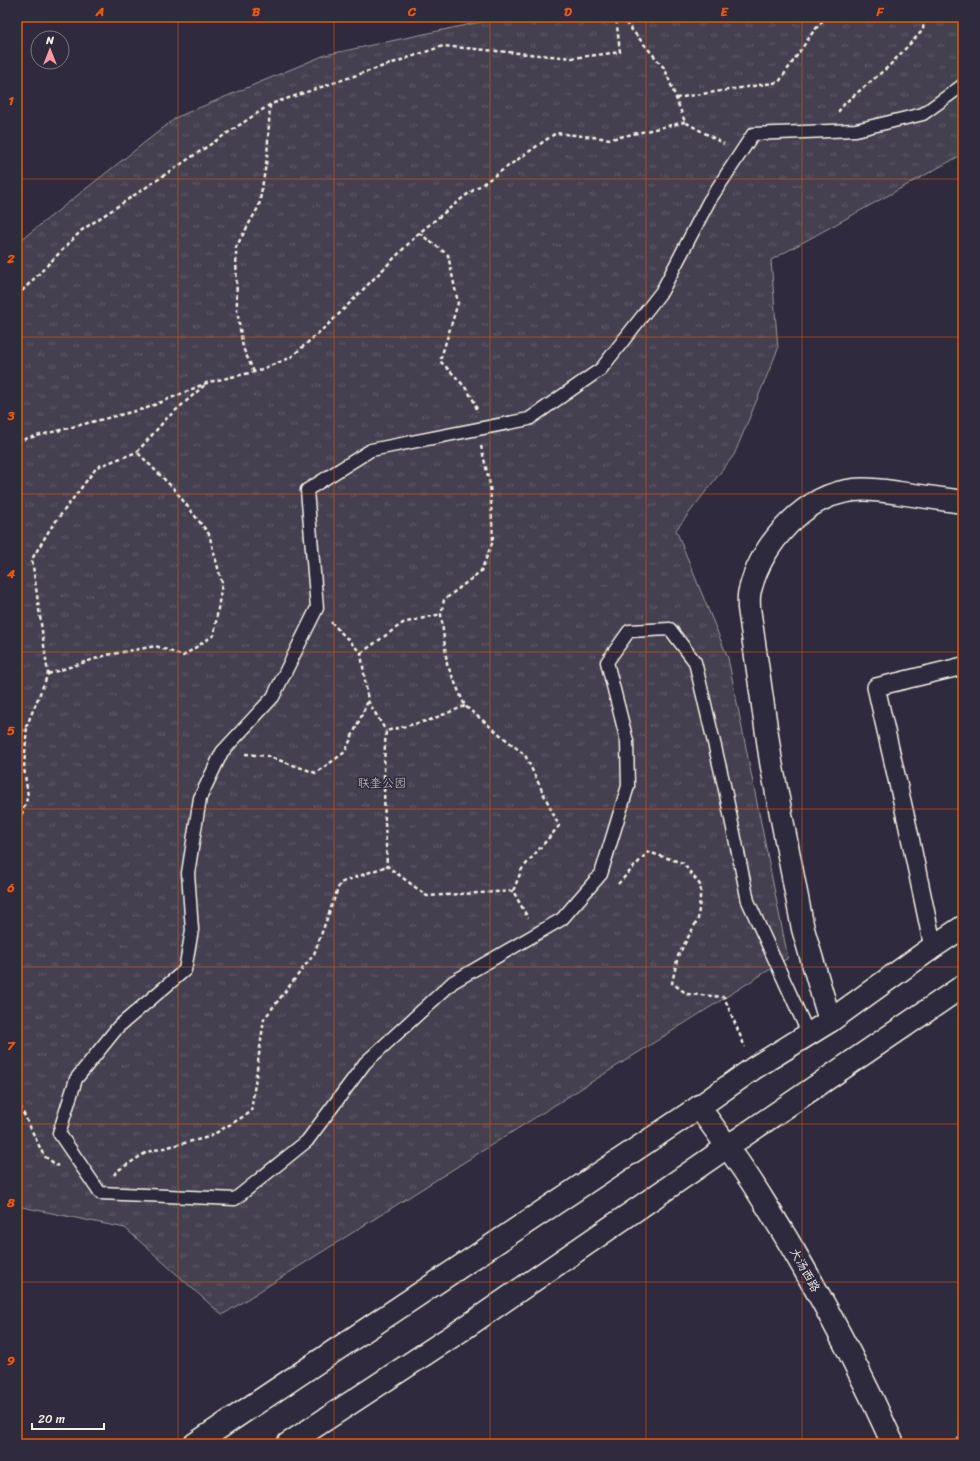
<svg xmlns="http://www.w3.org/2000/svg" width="980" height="1461" viewBox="0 0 980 1461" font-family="Sriracha,'LXGW WenKai TC',sans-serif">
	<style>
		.grass { fill: url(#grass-tufts); stroke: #9c989c }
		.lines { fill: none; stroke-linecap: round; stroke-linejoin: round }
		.service-casing { stroke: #f4f1e8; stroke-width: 15 }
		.pedestrian-casing { stroke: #f4f1e8; stroke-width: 20 }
		.minor-casing { stroke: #f4f1e8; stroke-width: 25 }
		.tertiary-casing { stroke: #f4f1e8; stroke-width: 25 }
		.secondary-casing { stroke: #f4f1e8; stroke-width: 25 }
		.path { stroke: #f4f1e8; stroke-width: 2.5; stroke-dasharray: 4 3; stroke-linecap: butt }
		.service { stroke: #2f2a3d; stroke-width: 12 }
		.pedestrian { stroke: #2f2a3d; stroke-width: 17 }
		.minor { stroke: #2f2a3d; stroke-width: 22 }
		.tertiary { stroke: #2f2a3d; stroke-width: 22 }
		.secondary { stroke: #2f2a3d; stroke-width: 22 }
		.grid { fill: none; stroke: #e8590c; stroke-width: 1; stroke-opacity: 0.55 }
		.labels { text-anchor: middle; stroke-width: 3; stroke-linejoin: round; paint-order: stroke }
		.park-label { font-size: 12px; fill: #b7b3b3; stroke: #2f2a3d }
		.street-label { font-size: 12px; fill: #f4f1e8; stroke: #2f2a3d }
		.neatline { fill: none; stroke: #e8590c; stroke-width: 1.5 }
		.grid-label { font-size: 13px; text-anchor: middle; font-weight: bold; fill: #e8590c }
	</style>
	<defs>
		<pattern id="grass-tufts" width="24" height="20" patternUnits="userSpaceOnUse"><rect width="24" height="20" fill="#454050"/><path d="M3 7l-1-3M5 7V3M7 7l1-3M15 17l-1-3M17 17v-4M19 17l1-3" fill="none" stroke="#605c69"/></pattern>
	</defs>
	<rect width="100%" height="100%" fill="#2f2a3d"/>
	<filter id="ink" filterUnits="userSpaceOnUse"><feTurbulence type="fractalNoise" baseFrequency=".025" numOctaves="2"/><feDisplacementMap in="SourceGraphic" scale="8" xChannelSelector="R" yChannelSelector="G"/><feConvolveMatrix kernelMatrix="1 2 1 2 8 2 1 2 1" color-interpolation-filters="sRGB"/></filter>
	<g filter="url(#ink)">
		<polygon class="grass" points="504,17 963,17 963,154 771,260 778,349 734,455 676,530 728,658 788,958 222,1315 125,1228 17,1206 17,243 177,117 325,55"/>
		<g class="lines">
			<g class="service-casing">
				<g id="service">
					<polyline points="809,1035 748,901 724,785 695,662 670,629 629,631 607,662 627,741 628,786 601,874 562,919 453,982 365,1063 307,1141 235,1199 100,1193 59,1133 76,1079 118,1027 185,970 192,930 188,873 200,798 222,752 273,697 317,608 307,490 371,450 529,419 601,369 662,291 709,201 753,134 856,130 923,114 963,85"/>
					<polyline points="962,1444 963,1443"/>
				</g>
			</g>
			<g class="pedestrian-casing">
				<polyline id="pedestrian" points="933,947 907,823 876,687 963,666"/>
			</g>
			<g class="minor-casing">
				<path id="minor" d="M830 1021 803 929 771 762 749 608C749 603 748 596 750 590 762 544 804 495 854 490 869 488 885 491 899 493 921 496 942 499 963 502"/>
			</g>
			<g class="tertiary-casing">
				<path id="tertiary" d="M699 1107C719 1135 740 1163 758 1192 809 1272 854 1357 893 1444"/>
			</g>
			<g class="secondary-casing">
				<g id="secondary">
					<polyline points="195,1444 699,1107 754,1068 830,1021 933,947 963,927"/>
					<polyline points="288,1444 463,1329 727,1147 963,986"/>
				</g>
			</g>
			<g class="path">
				<polyline points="621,17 665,69 685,122 724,144"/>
				<polyline points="676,98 779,82 813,32 826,17"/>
				<polyline points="838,112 845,103 888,67 923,30 924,17"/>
				<path d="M419 233 448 255 458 303 440 361C452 373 476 395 477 412"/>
				<polyline points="17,296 82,230 271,104 443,46 572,58 620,52 616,17"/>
				<polyline points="254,372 243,348 237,310 236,247 259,206 267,158 270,105"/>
				<polyline points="17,441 147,408 209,382 254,372 290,358 333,320 419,233 465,196 556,133 611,139 685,122"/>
				<polyline points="481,446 490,485 493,541 481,571 444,600 441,614 447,664 465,706 525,755 559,826 522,869 513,891 528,918"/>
				<polyline points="331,622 361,653 368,701 386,731"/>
				<polyline points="361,653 403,623 441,614"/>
				<polyline points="48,674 107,655 156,646 183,656 214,635 222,583 209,534 174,489 137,452"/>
				<path d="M465 706 430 720 386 731C382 776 385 821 387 866L427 896 513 891"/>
				<polyline points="17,738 27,725 48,674 32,559 50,529 97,467 137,452 167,418 207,383"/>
				<polyline points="245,754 267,756 316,773 345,752 368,701"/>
				<polyline points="17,828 28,796 24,768 27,725"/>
				<polyline points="618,884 648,852 683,863 701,886 698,919 678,956 672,983 687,994 724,997 745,1047"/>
				<polyline points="17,1100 44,1156 58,1166"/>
				<polyline points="114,1175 117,1171 147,1152 209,1137 251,1112 264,1019 314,954 340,883 387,866"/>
			</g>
			<use href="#service" class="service"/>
			<use href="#pedestrian" class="pedestrian"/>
			<use href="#minor" class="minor"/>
			<use href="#tertiary" class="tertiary"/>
			<use href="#secondary" class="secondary"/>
		</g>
	</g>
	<path class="grid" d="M178 17V1444M334 17V1444M490 17V1444M646 17V1444M802 17V1444M17 179H963M17 337H963M17 494H963M17 652H963M17 809H963M17 967H963M17 1124H963M17 1282H963"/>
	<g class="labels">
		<g class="park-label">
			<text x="382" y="787">联奎公园</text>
		</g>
		<g class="street-label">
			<text transform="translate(805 1270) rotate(61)" y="4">大汤西路</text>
		</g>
	</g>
	<rect width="980" height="1461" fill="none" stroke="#2f2a3d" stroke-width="44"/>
	<g transform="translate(50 50)"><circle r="19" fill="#2f2a3d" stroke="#7e7a81"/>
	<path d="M0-3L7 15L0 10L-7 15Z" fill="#ff9aa2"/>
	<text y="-6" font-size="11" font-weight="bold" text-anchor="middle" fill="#f4f1e8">N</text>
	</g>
	<path d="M32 1423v6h72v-6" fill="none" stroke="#f4f1e8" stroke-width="2"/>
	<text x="38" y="1423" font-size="12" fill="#f4f1e8" stroke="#2f2a3d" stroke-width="3" paint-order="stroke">20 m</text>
	<rect x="22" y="22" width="936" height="1417" class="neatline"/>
	<g class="grid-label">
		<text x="100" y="16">A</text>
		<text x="256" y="16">B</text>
		<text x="412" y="16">C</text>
		<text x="568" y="16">D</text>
		<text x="724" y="16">E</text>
		<text x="880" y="16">F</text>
		<text x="11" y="105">1</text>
		<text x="11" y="263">2</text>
		<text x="11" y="420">3</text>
		<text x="11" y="578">4</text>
		<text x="11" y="735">5</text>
		<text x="11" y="892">6</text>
		<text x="11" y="1050">7</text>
		<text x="11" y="1207">8</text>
		<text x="11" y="1365">9</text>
	</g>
</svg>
